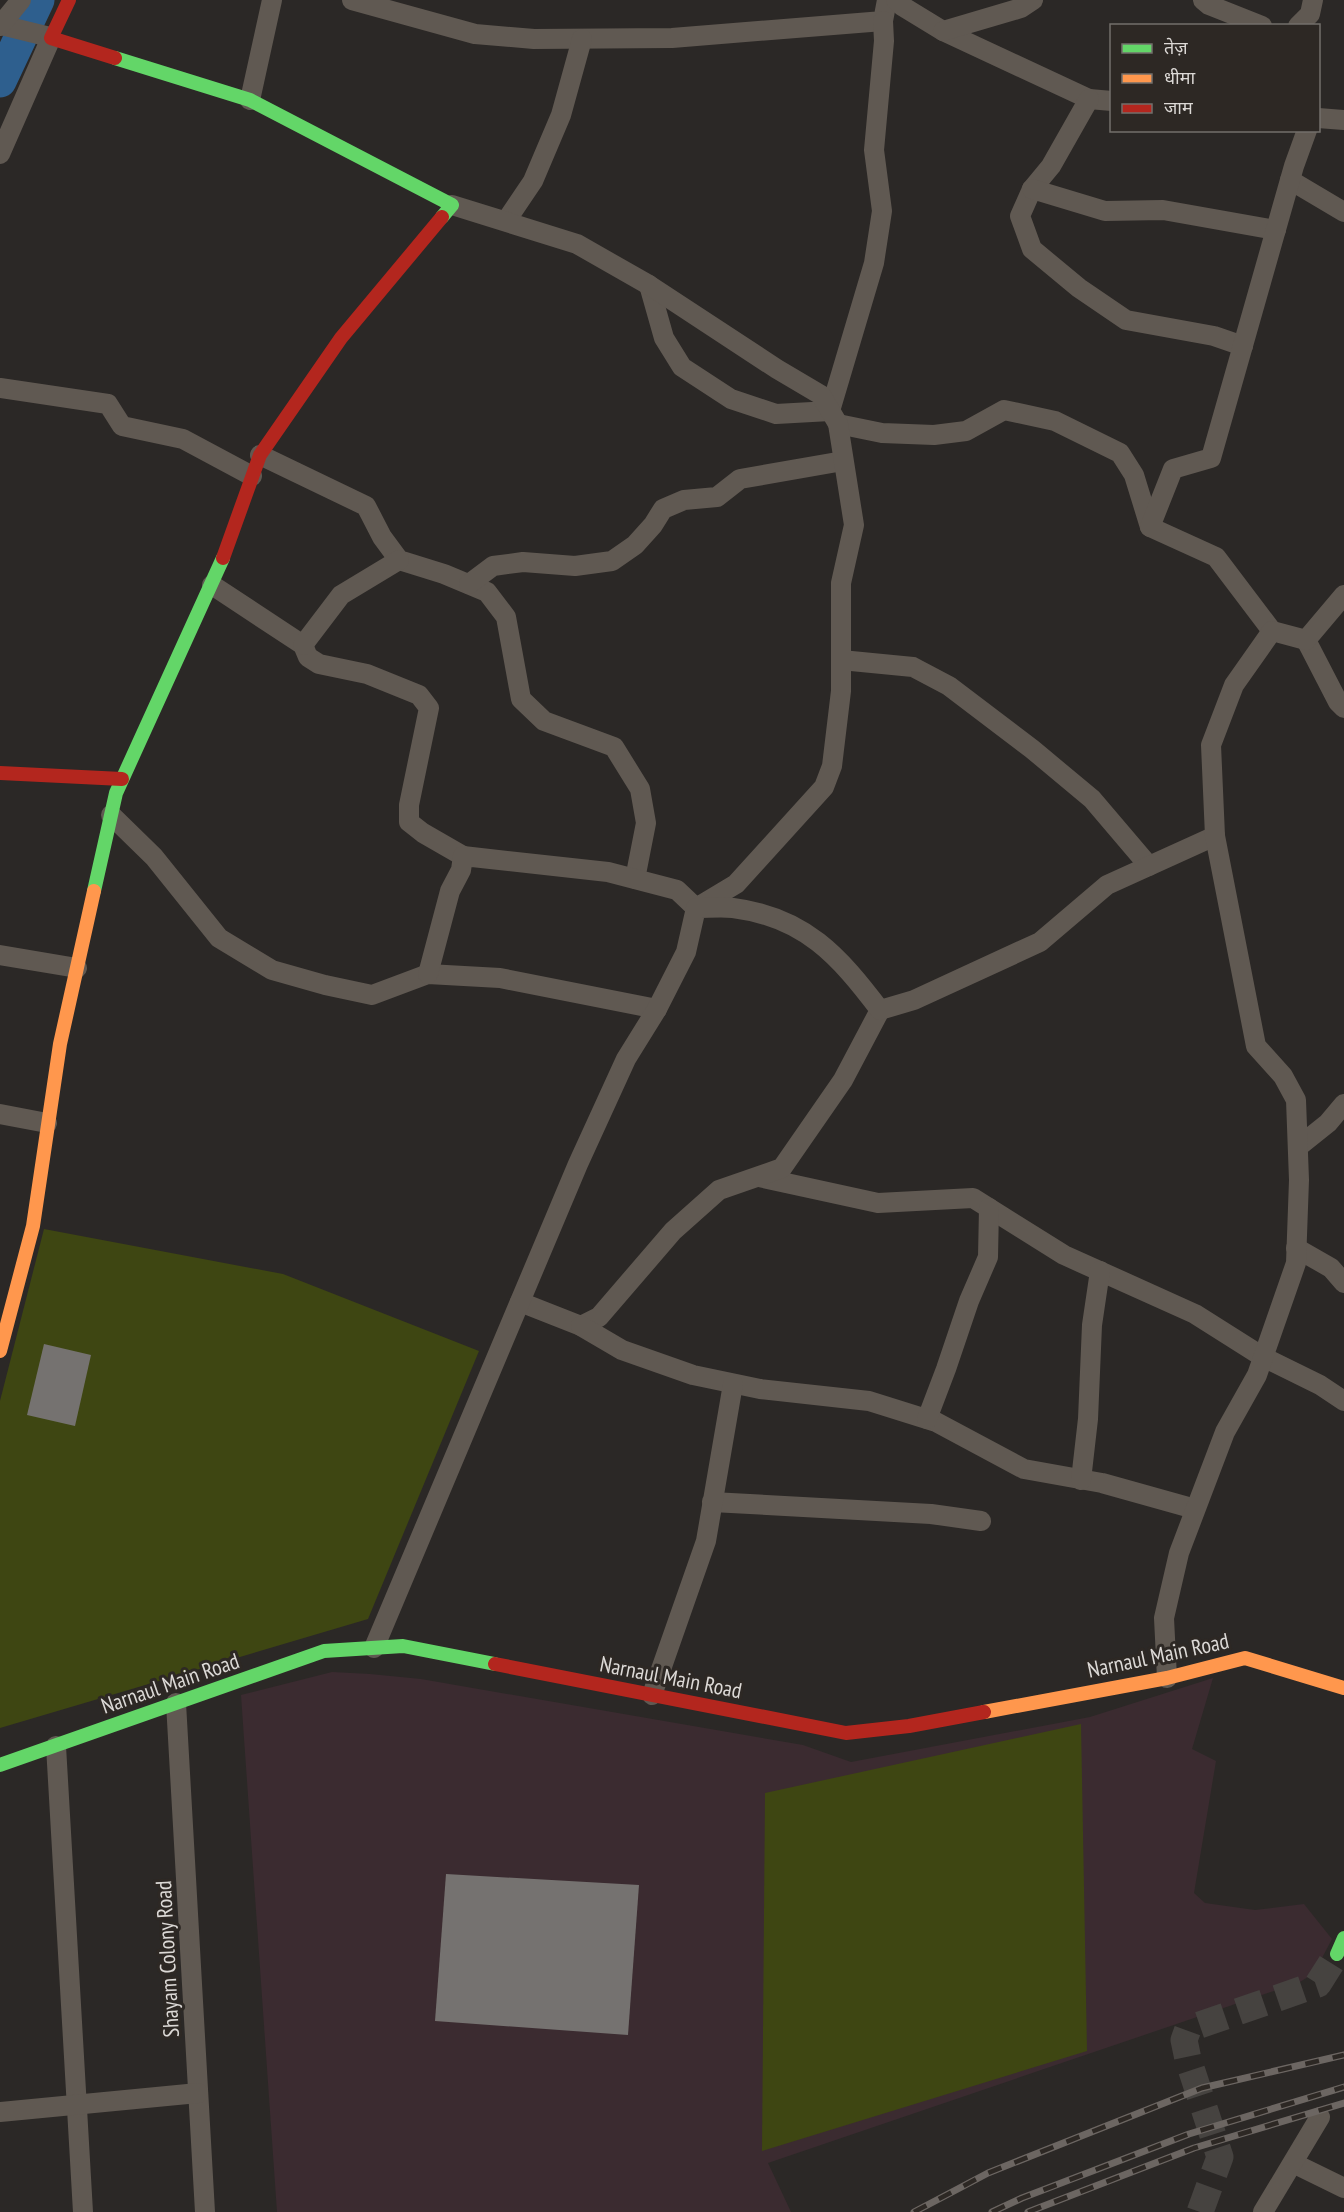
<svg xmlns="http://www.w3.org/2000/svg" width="1344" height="2212" viewBox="0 0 1344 2212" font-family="'PT Sans Narrow','Noto Sans Devanagari',sans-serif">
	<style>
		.education { fill: #3b2b30 }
		.green { fill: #3e4612 }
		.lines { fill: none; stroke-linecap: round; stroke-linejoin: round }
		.river { stroke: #2e5f8e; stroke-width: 33 }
		.building { fill: #757270 }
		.secondary-tunnel { stroke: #464340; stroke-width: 27; stroke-dasharray: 27 14; stroke-linecap: butt }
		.street { stroke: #605952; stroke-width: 20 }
		.fast { stroke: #63d668; stroke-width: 14 }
		.slow { stroke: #ff974d; stroke-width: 14 }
		.jam { stroke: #b3261e; stroke-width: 14 }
		.rail-casing { stroke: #6c6662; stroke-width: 7 }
		.rail { stroke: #2d2824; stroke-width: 4.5; stroke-dasharray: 14; stroke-linecap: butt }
		.labels { text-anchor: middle; stroke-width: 6; stroke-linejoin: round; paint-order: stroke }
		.street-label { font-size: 22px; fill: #dcd9d6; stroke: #2d2824 }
	</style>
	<rect width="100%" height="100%" fill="#2b2826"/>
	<polygon class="education" points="332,1672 370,1674 421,1679 803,1745 851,1762 1090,1717 1213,1678 1192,1749 1216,1761 1194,1893 1205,1903 1255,1910 1304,1904 1332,1939 1314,1973 1300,1982 768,2163 791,2212 277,2212 241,1695"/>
	<g class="green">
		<polygon points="44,1229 283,1274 479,1351 368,1619 0,1728 0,1401"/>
		<polygon points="1081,1724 1087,2051 762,2151 765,1793"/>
	</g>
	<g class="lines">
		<polyline class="river" points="0,81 38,0"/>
	</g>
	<g class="building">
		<polygon points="44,1344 91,1355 75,1426 27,1415"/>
		<polygon points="446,1874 639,1885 628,2035 435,2021"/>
	</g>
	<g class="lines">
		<polyline class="secondary-tunnel" points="1200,2212 1220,2157 1188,2059 1184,2040 1188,2029 1318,1984 1337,1954"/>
		<g class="street">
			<polyline points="352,0 475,34 534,39 672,38 883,21 887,0"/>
			<polyline points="896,0 902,6 943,31 1089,99 1112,101"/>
			<polyline points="1203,0 1209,5 1262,26"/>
			<polyline points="1,25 50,37"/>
			<polyline points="0,26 21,0"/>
			<polyline points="1298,26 1310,14 1313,0"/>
			<polyline points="943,31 1021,8 1033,0"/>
			<polyline points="1089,99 1051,166 1032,189 1020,216 1032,249 1079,288 1126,320 1214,336 1243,346"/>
			<polyline points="250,100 272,0"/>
			<polyline points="1318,118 1344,120"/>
			<polyline points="0,154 51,38"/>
			<polyline points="1290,180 1344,212"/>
			<polyline points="1032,189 1105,211 1163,210 1276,230"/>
			<polyline points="506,221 533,181 561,115 582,39"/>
			<polyline points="649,285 664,338 682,367 731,399 776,414 830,411 874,263 882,211 874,150 884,41 883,21"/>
			<polyline points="0,388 108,404 122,426 183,439 252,476"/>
			<polyline points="838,424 882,433 934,435 966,431 1004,410 1055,421 1120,453 1134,475 1150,527"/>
			<polyline points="260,455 366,506 382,537 399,560 444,574 487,592 506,617 521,699 544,721 614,747 640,789 646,823 635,879"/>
			<polyline points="469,584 493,566 523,562 575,566 612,561 635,545 653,525 663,509 684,500 717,497 740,479 843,461"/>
			<polyline points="212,585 303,645 308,657 319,664 367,674 419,695 429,708 409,805 409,822 423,833 463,856"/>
			<polyline points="1272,631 1216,557 1150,527 1173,469 1211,458 1294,166 1307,130"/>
			<polyline points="1306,640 1338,702 1344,708"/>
			<polyline points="303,645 341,595 399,560"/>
			<polyline points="841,660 913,667 949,686 1032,749 1092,799 1149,866"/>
			<polyline points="111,815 154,857 219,938 272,970 325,985 372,995 428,974 500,978 657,1009"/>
			<polyline points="0,955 77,968"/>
			<polyline points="428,974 450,891 461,870 463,856 608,872 677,890 696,908 736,884 824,787 832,766 841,691 841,583 854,525 838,424 821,395 777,369 649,285 577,244 452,205"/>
			<polyline points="0,1114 47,1123"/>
			<polyline points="1298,1147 1328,1123 1344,1104"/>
			<polyline points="759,1177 878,1203 973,1198 1064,1255 1195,1314 1263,1357 1320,1385 1344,1401"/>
			<polyline points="1296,1248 1331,1268 1344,1283"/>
			<polyline points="520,1302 581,1326 599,1317 673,1231 719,1190 782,1168 843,1080 880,1010"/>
			<polyline points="581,1326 622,1350 693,1375 760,1389 869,1401 936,1422 1024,1469 1102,1483 1195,1509"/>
			<polyline points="927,1419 946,1369 969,1301 988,1257 989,1208"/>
			<polyline points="1081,1480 1088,1419 1092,1325 1100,1271"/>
			<polyline points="712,1502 931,1514 981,1521"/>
			<path d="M374 1648 578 1164 626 1059 657 1009 686 952 696 908C708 908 722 907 733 908 805 917 839 956 880 1010L914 1000 1040 942 1107 885 1215 836"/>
			<polyline points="1167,1678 1164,1618 1179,1553 1225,1432 1257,1375 1296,1263 1299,1180 1296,1100 1283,1076 1256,1046 1215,836 1211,745 1234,685 1272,631 1306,640 1344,595"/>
			<polyline points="652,1695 706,1541 733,1384"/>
			<polyline points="176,1703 205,2212"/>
			<polyline points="56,1746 83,2212"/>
			<polyline points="0,2112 198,2093"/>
			<polyline points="1293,2163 1344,2188"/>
			<polyline points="1263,2212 1320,2117"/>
		</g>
		<g class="fast">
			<polyline points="115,58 250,100 452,205 442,217"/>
			<polyline points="94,891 116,793 223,558"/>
			<polyline points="0,1765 324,1651 403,1646 495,1664"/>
			<polyline points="1337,1954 1344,1938"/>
		</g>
		<g class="slow">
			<polyline points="0,1351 33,1226 60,1044 94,891"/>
			<polyline points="984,1712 1167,1678 1245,1658 1344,1688"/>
		</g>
		<g class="jam">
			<polyline points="69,0 51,38 115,58"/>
			<polyline points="223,558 260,455 341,338 442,217"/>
			<polyline points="0,773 122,779"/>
			<polyline points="495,1664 846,1733 909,1726 984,1712"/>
		</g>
		<g class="rail-casing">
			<g id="rail">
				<polyline points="914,2212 988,2173 1202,2088 1344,2055"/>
				<polyline points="992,2212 1022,2198 1189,2134 1344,2087"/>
				<polyline points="1028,2212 1194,2148 1344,2103"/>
			</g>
		</g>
		<use href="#rail" class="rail"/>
	</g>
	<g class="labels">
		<g class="street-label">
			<text transform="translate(1158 1655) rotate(-12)" y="8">Narnaul Main Road</text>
			<text transform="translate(671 1677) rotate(11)" y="8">Narnaul Main Road</text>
			<text transform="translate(170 1683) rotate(-19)" y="8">Narnaul Main Road</text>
			<text transform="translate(167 1959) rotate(-93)" y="8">Shayam Colony Road</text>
		</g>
	</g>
	<rect x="1110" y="24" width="210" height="108" fill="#2d2824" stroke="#736f6b" stroke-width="1.5"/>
	<rect x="1122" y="44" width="30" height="9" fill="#63d668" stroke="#736f6b" stroke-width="1.5"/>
	<text x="1164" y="54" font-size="18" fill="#dcd9d6">तेज़</text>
	<rect x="1122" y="74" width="30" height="9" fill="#ff974d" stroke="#736f6b" stroke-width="1.5"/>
	<text x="1164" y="84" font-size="18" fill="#dcd9d6">धीमा</text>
	<rect x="1122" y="104" width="30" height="9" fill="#b3261e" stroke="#736f6b" stroke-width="1.5"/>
	<text x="1164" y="114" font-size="18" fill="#dcd9d6">जाम</text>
</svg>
